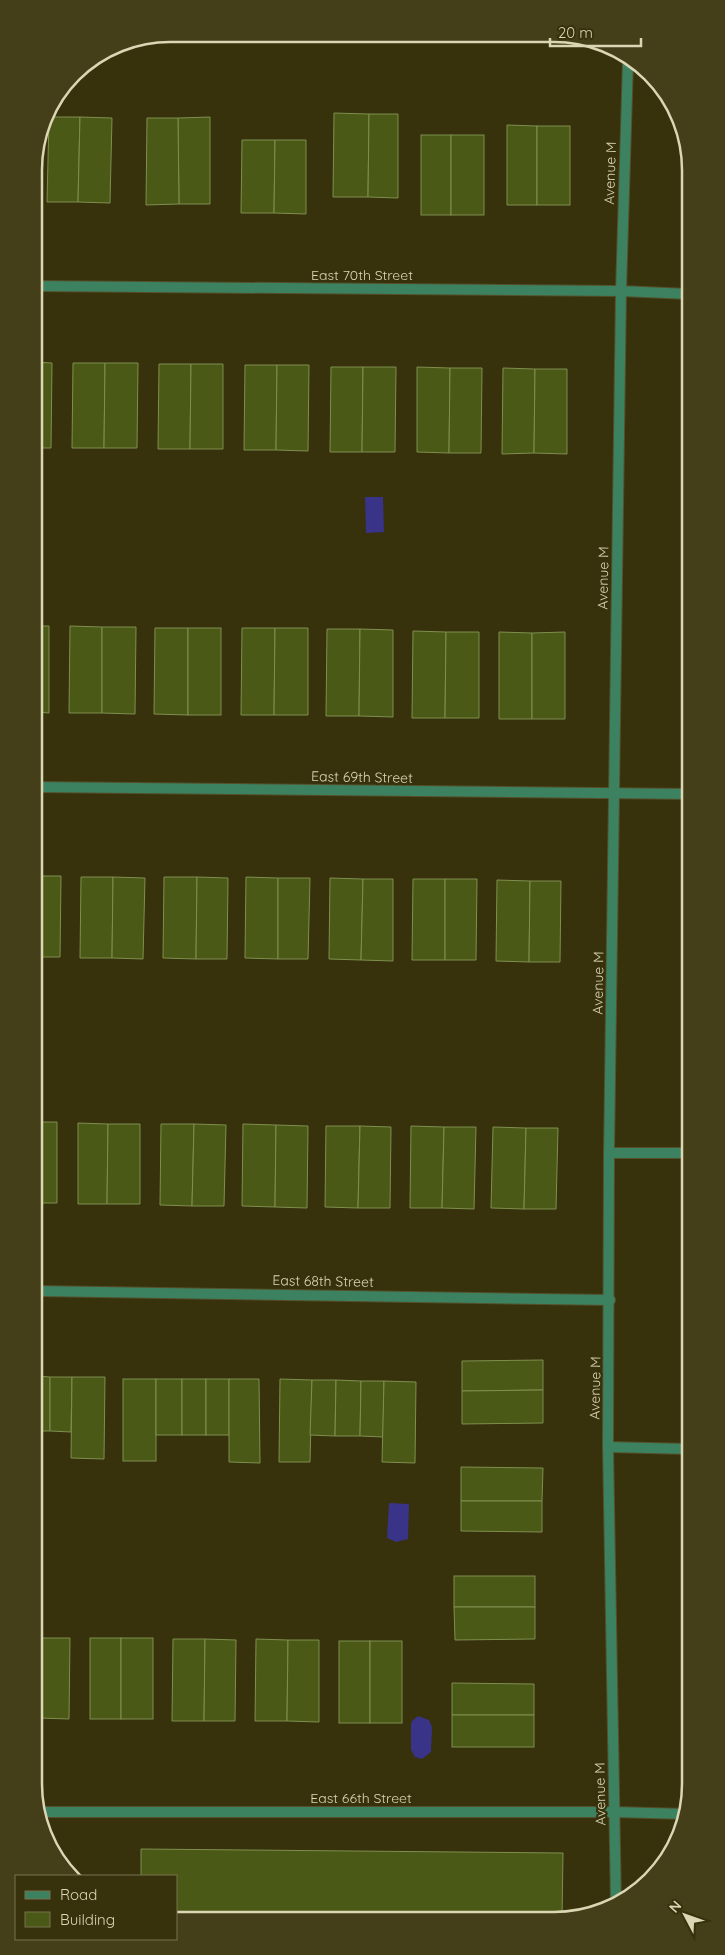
<svg xmlns="http://www.w3.org/2000/svg" width="725" height="1955" viewBox="0 0 725 1955" font-family="Quicksand,sans-serif">
	<style>
		.water { fill: #393488 }
		.building { fill: #4b5917; stroke: #7f8f4f }
		.lines { fill: none; stroke-linecap: round; stroke-linejoin: round }
		.street-casing { stroke: #554f2a; stroke-width: 12 }
		.street { stroke: #3c8160; stroke-width: 10 }
		.labels { text-anchor: middle; stroke-width: 4.5; stroke-linejoin: round; paint-order: stroke }
		.street-label { font-size: 14px; fill: #dbd6b4; stroke: #37310c }
		.rim { fill: none; stroke: #dbd6b4; stroke-width: 2.5 }
	</style>
	<rect width="100%" height="100%" fill="#37310c"/>
	<g class="water">
		<polygon points="365,497 383,497 384,532 366,533"/>
		<polygon points="389,1503 409,1504 408,1539 396,1542 387,1538"/>
		<polygon points="418,1716 429,1720 432,1727 431,1752 422,1759 415,1757 411,1750 411,1725 412,1721"/>
	</g>
	<g class="building">
		<polygon points="334,113 369,114 368,197 333,197"/>
		<polygon points="369,114 398,114 398,198 368,197"/>
		<polygon points="49,117 80,117 78,202 47,202"/>
		<polygon points="80,117 112,118 110,203 78,202"/>
		<polygon points="210,117 210,204 179,204 178,118"/>
		<polygon points="147,118 178,118 179,204 146,205"/>
		<polygon points="507,125 537,126 537,205 507,205"/>
		<rect x="537" y="126" width="33" height="79"/>
		<rect x="421" y="135" width="30" height="80"/>
		<rect x="451" y="135" width="33" height="80"/>
		<polygon points="242,140 275,140 274,213 241,213"/>
		<polygon points="275,140 306,140 306,214 274,213"/>
		<polygon points="34,362 52,363 51,448 34,448"/>
		<polygon points="73,363 105,363 104,448 72,448"/>
		<polygon points="105,363 138,363 137,448 104,448"/>
		<polygon points="159,364 191,364 190,449 158,449"/>
		<polygon points="191,364 223,364 223,449 190,449"/>
		<polygon points="245,365 277,365 276,450 244,450"/>
		<polygon points="277,365 309,365 308,451 276,450"/>
		<polygon points="331,367 363,367 362,452 330,452"/>
		<polygon points="363,367 396,367 395,452 362,452"/>
		<polygon points="417,367 450,368 449,453 417,452"/>
		<polygon points="450,368 482,368 481,453 449,453"/>
		<polygon points="503,368 535,369 534,453 502,454"/>
		<polygon points="535,369 567,369 567,454 534,453"/>
		<polygon points="35,626 49,626 49,713 35,712"/>
		<polygon points="70,626 102,627 102,713 69,713"/>
		<polygon points="102,627 136,627 135,714 102,713"/>
		<polygon points="155,628 188,628 188,715 154,714"/>
		<rect x="188" y="628" width="33" height="87"/>
		<polygon points="242,628 275,628 274,715 241,715"/>
		<polygon points="275,628 308,628 308,715 274,715"/>
		<polygon points="327,629 360,629 359,716 326,716"/>
		<polygon points="360,629 393,630 393,717 359,716"/>
		<polygon points="413,631 446,632 445,718 412,718"/>
		<polygon points="446,632 479,632 479,718 445,718"/>
		<polygon points="499,632 532,633 532,719 499,719"/>
		<polygon points="565,632 565,719 532,719 532,633"/>
		<polygon points="35,876 61,876 60,957 35,957"/>
		<polygon points="81,877 113,877 112,958 80,958"/>
		<polygon points="113,877 145,878 143,959 112,958"/>
		<polygon points="164,877 197,877 196,959 163,958"/>
		<polygon points="197,877 228,878 227,959 196,959"/>
		<polygon points="246,877 278,878 278,959 245,958"/>
		<polygon points="278,878 310,878 308,959 278,959"/>
		<polygon points="330,878 363,879 361,960 329,959"/>
		<polygon points="363,879 393,879 393,961 361,960"/>
		<polygon points="413,879 445,879 445,960 412,960"/>
		<polygon points="445,879 477,879 476,960 445,960"/>
		<polygon points="497,880 530,881 529,962 496,961"/>
		<polygon points="530,881 561,881 560,962 529,962"/>
		<polygon points="35,1122 57,1122 57,1203 36,1203"/>
		<polygon points="78,1123 108,1124 107,1204 78,1204"/>
		<polygon points="108,1124 140,1124 140,1204 107,1204"/>
		<polygon points="161,1124 194,1124 192,1206 160,1205"/>
		<polygon points="194,1124 226,1125 224,1206 192,1206"/>
		<polygon points="243,1124 276,1125 275,1207 242,1206"/>
		<polygon points="276,1125 308,1126 307,1208 275,1207"/>
		<polygon points="326,1126 360,1126 358,1208 325,1207"/>
		<polygon points="360,1126 391,1127 390,1208 358,1208"/>
		<polygon points="411,1126 444,1127 442,1208 410,1208"/>
		<polygon points="444,1127 476,1127 474,1209 442,1208"/>
		<polygon points="493,1127 526,1128 524,1209 491,1208"/>
		<polygon points="526,1128 558,1128 556,1209 524,1209"/>
		<polygon points="543,1360 543,1390 462,1391 462,1361"/>
		<polygon points="36,1376 50,1377 50,1431 36,1431"/>
		<polygon points="50,1377 72,1377 71,1432 50,1431"/>
		<polygon points="72,1377 105,1377 104,1459 71,1458"/>
		<rect x="123" y="1379" width="33" height="82"/>
		<rect x="156" y="1379" width="26" height="56"/>
		<rect x="182" y="1379" width="24" height="56"/>
		<rect x="206" y="1379" width="23" height="56"/>
		<polygon points="229,1379 259,1379 260,1463 229,1462"/>
		<polygon points="280,1379 312,1380 310,1462 279,1462"/>
		<polygon points="312,1380 336,1380 335,1436 310,1435"/>
		<polygon points="336,1380 361,1381 360,1436 335,1436"/>
		<polygon points="361,1381 384,1381 383,1437 360,1436"/>
		<polygon points="384,1381 416,1382 415,1463 382,1462"/>
		<polygon points="543,1390 543,1423 462,1424 462,1391"/>
		<polygon points="461,1467 543,1468 542,1501 461,1501"/>
		<polygon points="461,1501 542,1501 542,1532 461,1531"/>
		<rect x="454" y="1576" width="81" height="31"/>
		<polygon points="454,1607 535,1607 535,1639 455,1640"/>
		<rect x="36" y="1638" width="3" height="80"/>
		<polygon points="39,1638 70,1638 69,1719 39,1718"/>
		<rect x="90" y="1638" width="31" height="81"/>
		<rect x="121" y="1638" width="32" height="81"/>
		<polygon points="173,1639 205,1639 204,1721 172,1721"/>
		<polygon points="205,1639 236,1640 235,1721 204,1721"/>
		<polygon points="256,1639 288,1640 287,1721 255,1721"/>
		<polygon points="288,1640 319,1640 319,1722 287,1721"/>
		<rect x="339" y="1641" width="31" height="82"/>
		<rect x="370" y="1641" width="32" height="82"/>
		<polygon points="452,1683 534,1684 534,1715 452,1715"/>
		<rect x="452" y="1715" width="82" height="32"/>
		<polygon points="141,1849 563,1853 562,1919 176,1919 176,1876 141,1876"/>
	</g>
	<g class="lines">
		<g class="street-casing">
			<g id="street">
				<polyline points="34,286 621,291 689,294"/>
				<polyline points="35,787 690,794"/>
				<polyline points="609,1153 690,1153"/>
				<polyline points="36,1291 610,1300"/>
				<polyline points="608,1447 690,1449"/>
				<polyline points="37,1812 614,1812 686,1814"/>
				<polyline points="616,1906 608,1447 609,1153 621,291 628,61"/>
			</g>
		</g>
		<use href="#street" class="street"/>
	</g>
	<g class="labels">
		<g class="street-label">
			<text transform="translate(610 173) rotate(-88)" y="5">Avenue M</text>
			<text x="362" y="280">East 70th Street</text>
			<text transform="translate(603 578) rotate(-89)" y="5">Avenue M</text>
			<text transform="translate(362 777) rotate(1)" y="5">East 69th Street</text>
			<text transform="translate(598 983) rotate(-89)" y="5">Avenue M</text>
			<text transform="translate(323 1281) rotate(1)" y="5">East 68th Street</text>
			<text transform="translate(595 1388) rotate(-89)" y="5">Avenue M</text>
			<text transform="translate(600 1794) rotate(-91)" y="5">Avenue M</text>
			<text x="361" y="1803">East 66th Street</text>
		</g>
	</g>
	<path d="M0 0H725V1955H0ZM170 42H554A128 128 0 0 1 682 170V1784A128 128 0 0 1 554 1912H170A128 128 0 0 1 42 1784V170A128 128 0 0 1 170 42Z" fill="#443e19" fill-rule="evenodd"/>
	<path class="rim" d="M170 42H554A128 128 0 0 1 682 170V1784A128 128 0 0 1 554 1912H170A128 128 0 0 1 42 1784V170A128 128 0 0 1 170 42Z"/>
	<rect x="15" y="1875" width="162" height="65" fill="#37310c" stroke="#79734f"/>
	<rect x="25" y="1891" width="25" height="8" fill="#3c8160" stroke="#79734f"/>
	<text x="60" y="1900" font-size="15" fill="#dbd6b4">Road</text>
	<rect x="25" y="1912" width="25" height="15" fill="#4b5917" stroke="#79734f"/>
	<text x="60" y="1925" font-size="15" fill="#dbd6b4">Building</text>
	<g transform="translate(685 1915) rotate(311)" stroke="#37310c" stroke-width="4" paint-order="stroke">
	<path d="M0-4L9 19L0 12L-9 19Z" fill="#dbd6b4"/>
	<text y="-8" font-size="14" font-weight="bold" text-anchor="middle" fill="#dbd6b4">N</text>
	</g>
	<path d="M550 38v8h91v-8" fill="none" stroke="#dbd6b4" stroke-width="2.5"/>
	<text x="558" y="38" font-size="15" fill="#dbd6b4" stroke="#37310c" stroke-width="4" paint-order="stroke">20 m</text>
</svg>
